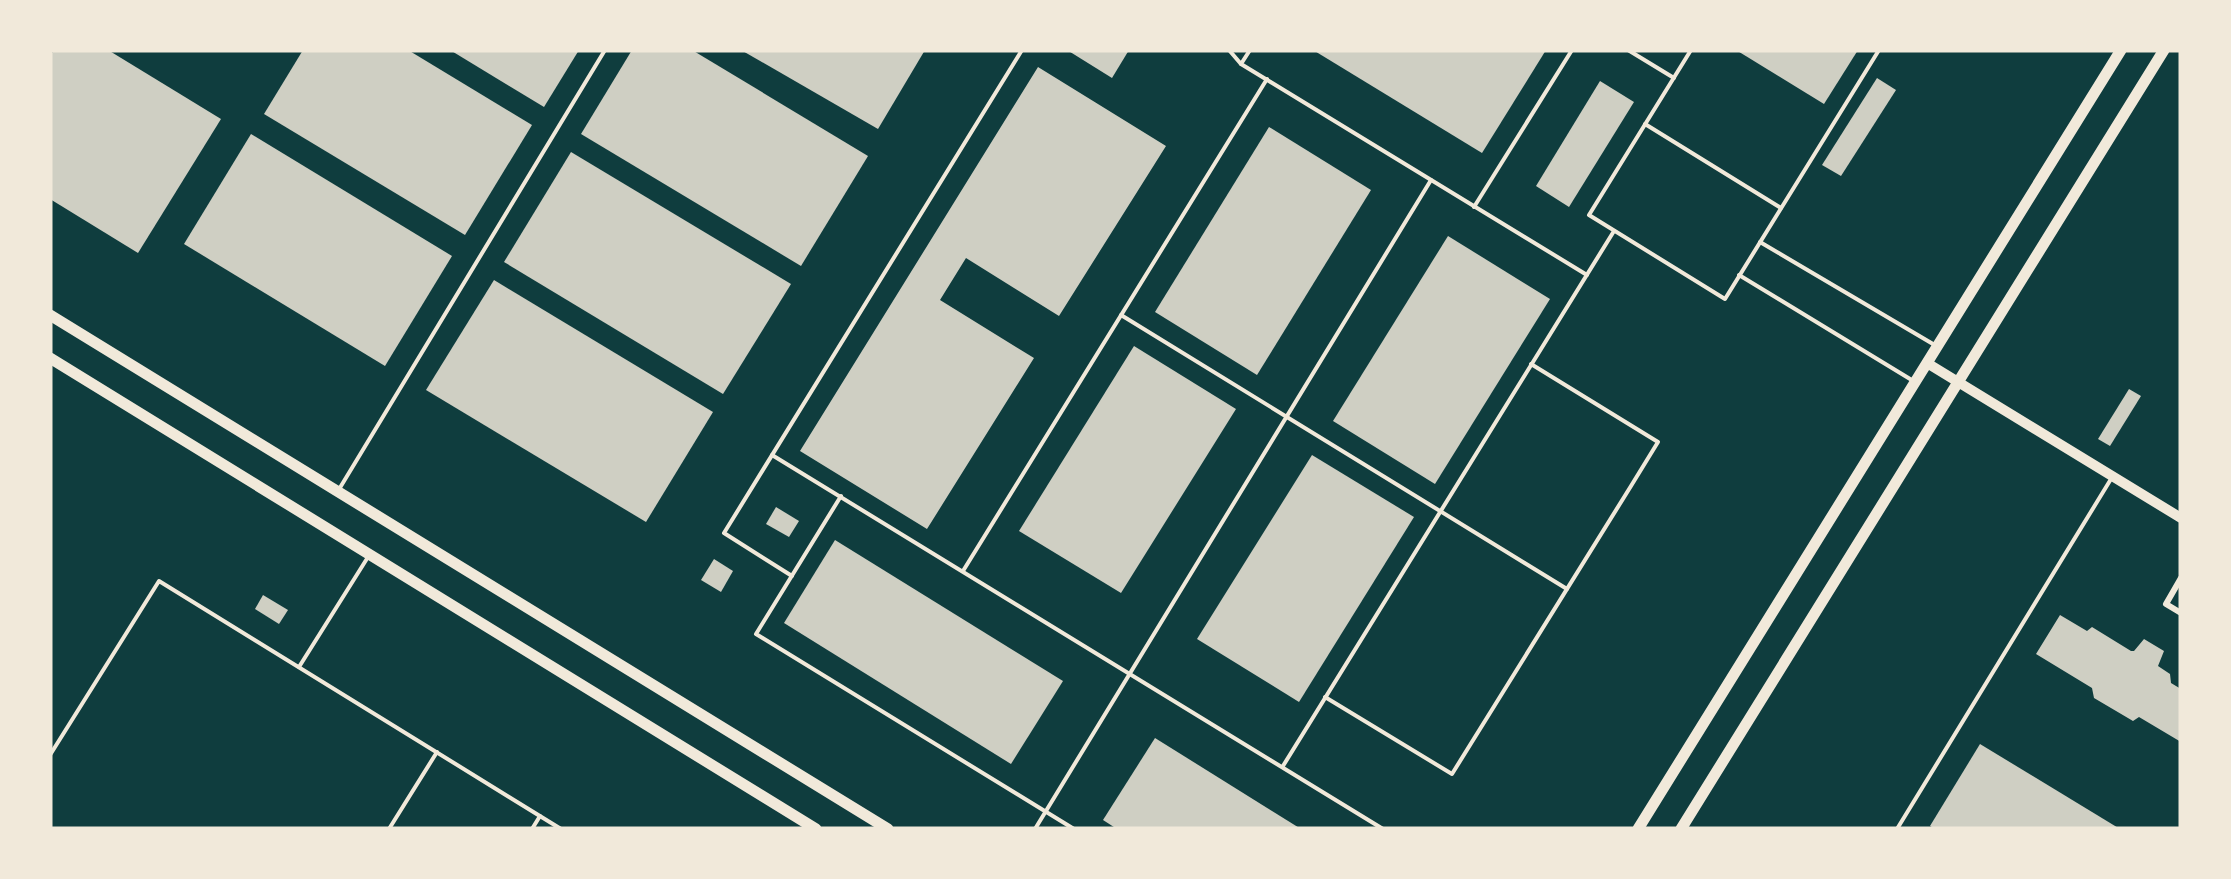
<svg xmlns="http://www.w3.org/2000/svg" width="2231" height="879" viewBox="0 0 2231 879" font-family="'Open Sans',sans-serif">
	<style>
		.building { fill: #cfcfc3 }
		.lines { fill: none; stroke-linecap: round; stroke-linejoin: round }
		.service { stroke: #f1e9da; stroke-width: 4 }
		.pedestrian { stroke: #f1e9da; stroke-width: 6 }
		.tertiary { stroke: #f1e9da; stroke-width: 10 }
		.secondary { stroke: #f1e9da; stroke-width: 11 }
	</style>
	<rect width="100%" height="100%" fill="#0f3d3e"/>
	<g class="building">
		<polygon points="54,50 108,50 221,119 138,253 50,199 50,56"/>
		<polygon points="303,50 408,50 532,125 465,235 264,114"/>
		<polygon points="450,50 579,50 544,107"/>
		<polygon points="632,50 692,50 868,156 801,266 581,134"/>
		<polygon points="741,50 925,50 878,129"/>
		<polygon points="1067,50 1129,50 1112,78"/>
		<polygon points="1313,50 1546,50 1482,153"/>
		<polygon points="1736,50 1858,50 1824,104"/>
		<polygon points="1038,67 1166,146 1059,316 966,258 940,300 1034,358 927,529 800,451"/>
		<polygon points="1877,78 1896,90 1841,176 1822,165"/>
		<polygon points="1600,81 1634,102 1569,207 1536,186"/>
		<polygon points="1269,127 1371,190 1257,375 1155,312"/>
		<polygon points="251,134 452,256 385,366 184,244"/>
		<polygon points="571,152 791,284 723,394 504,262"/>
		<polygon points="1448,236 1550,299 1435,484 1333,421"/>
		<polygon points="494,280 713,412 646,522 426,390"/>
		<polygon points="1134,346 1236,409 1121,593 1019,531"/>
		<polygon points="2129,389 2141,396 2110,446 2098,439"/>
		<polygon points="1312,455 1414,517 1299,702 1197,639"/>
		<polygon points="776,507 799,521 789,537 766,524"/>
		<polygon points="835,540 1063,681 1011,764 784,623"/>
		<polygon points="714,559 733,571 721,592 701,580"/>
		<polygon points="263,595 288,610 279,624 255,609"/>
		<polygon points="2060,615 2087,631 2092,627 2131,651 2134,651 2144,639 2164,651 2158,666 2170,674 2171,683 2181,689 2181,742 2139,717 2133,721 2094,698 2092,688 2036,654"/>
		<polygon points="1155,738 1301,829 1117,829 1103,820"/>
		<polygon points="1980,744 2120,829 1935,829 1930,826"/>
	</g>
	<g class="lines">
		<g class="service">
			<polyline points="1229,50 1241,64"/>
			<polyline points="1250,50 1241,64 1587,275"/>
			<polyline points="1628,50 1674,78"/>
			<polyline points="1691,50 1589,215 1725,299 1879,50"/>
			<polyline points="1645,124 1781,208"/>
			<polyline points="1474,207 1572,50"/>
			<polyline points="1760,242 1933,344"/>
			<polyline points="1739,275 1915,382"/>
			<polyline points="1121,315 1567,589"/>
			<polyline points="772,455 1383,829"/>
			<polyline points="338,491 605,50"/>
			<polyline points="841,496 756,634 1074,829"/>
			<polyline points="963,571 1267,79"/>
			<polyline points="792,576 724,533 1022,50"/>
			<polyline points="299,667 368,557"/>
			<polyline points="1325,697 1452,774 1631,486 1658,442 1531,364"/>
			<polyline points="50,755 159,581 561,829"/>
			<polyline points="1283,766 1614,231"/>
			<polyline points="389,829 437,752"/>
			<polyline points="532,829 540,816"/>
			<polyline points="1035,829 1431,180"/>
			<polyline points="1897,829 2111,479"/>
		</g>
		<polyline class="pedestrian" points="2181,578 2166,604 2181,613"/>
		<polyline class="tertiary" points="1927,363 2181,518"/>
		<g class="secondary">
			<polyline points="50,315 888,829"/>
			<polyline points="50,358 816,829"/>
			<polyline points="1638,829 2121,50"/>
			<polyline points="1681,829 2164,50"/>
		</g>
	</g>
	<rect width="2231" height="879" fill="none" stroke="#f1e9da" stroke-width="105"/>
</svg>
